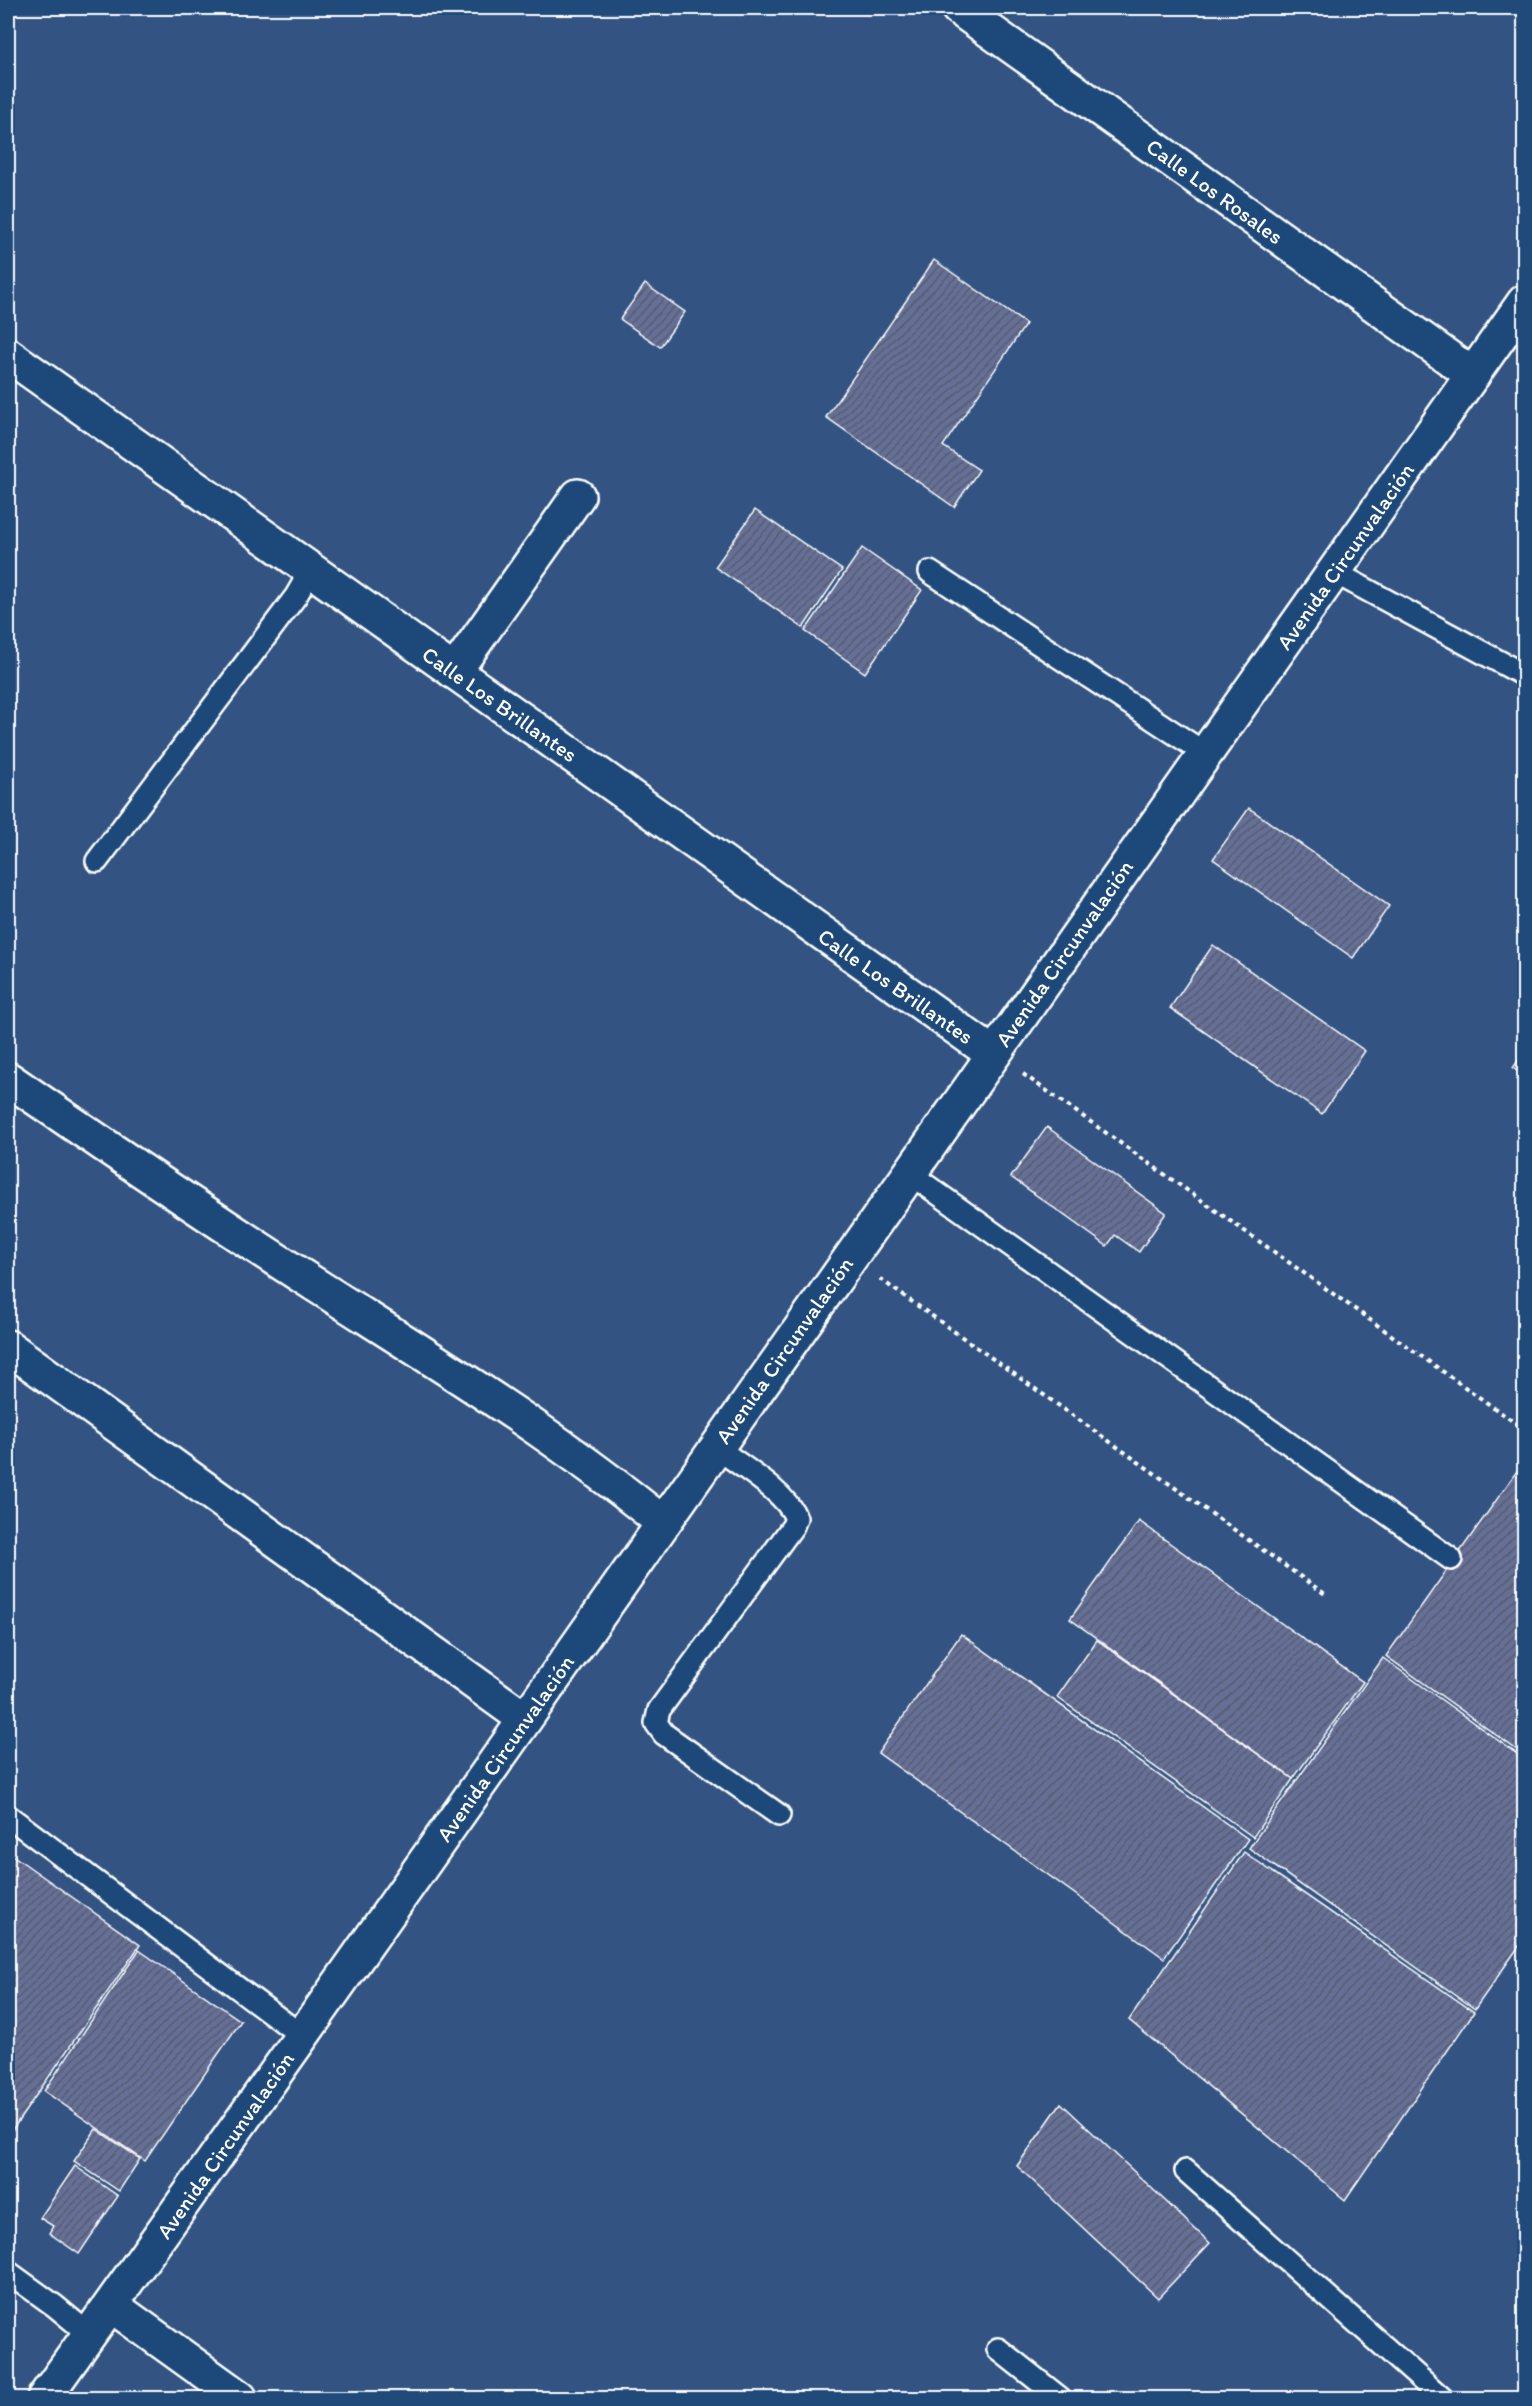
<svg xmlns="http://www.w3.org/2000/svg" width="1532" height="2406" viewBox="0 0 1532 2406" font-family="Itim,sans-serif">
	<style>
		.building { fill: url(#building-hatch); stroke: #fff; stroke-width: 1.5 }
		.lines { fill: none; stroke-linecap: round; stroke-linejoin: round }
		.service-casing { stroke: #fff; stroke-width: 26 }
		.minor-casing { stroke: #fff; stroke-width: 38 }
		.tertiary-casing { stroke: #fff; stroke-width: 38 }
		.path { stroke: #fff; stroke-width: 4; stroke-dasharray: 4.5 4.5; stroke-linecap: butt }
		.service { stroke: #1f4a7a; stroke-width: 21 }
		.minor { stroke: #1f4a7a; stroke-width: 33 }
		.tertiary { stroke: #1f4a7a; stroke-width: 33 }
		.labels { text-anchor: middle; stroke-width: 4.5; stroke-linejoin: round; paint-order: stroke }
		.street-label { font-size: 22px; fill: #fff; stroke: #1f4a7a }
	</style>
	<defs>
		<pattern id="building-hatch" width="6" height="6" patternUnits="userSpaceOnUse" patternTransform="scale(1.5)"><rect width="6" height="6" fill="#656f97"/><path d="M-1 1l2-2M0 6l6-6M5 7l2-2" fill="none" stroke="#575c6e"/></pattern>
	</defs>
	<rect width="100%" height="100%" fill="#335482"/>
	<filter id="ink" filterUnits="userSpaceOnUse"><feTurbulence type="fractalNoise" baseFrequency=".0167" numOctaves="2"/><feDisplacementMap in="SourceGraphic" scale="12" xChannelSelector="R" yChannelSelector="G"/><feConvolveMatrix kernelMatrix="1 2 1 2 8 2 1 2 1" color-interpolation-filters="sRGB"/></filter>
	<g filter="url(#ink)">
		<g class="building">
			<polygon points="934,260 1026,324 943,446 979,470 954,507 826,417"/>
			<polygon points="645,284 685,312 660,347 620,319"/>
			<polygon points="755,510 842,570 803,628 715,567"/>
			<polygon points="862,548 922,590 865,673 805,631"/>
			<polygon points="1249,808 1389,906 1353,958 1213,859"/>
			<polygon points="1213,945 1365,1051 1322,1114 1170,1008"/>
			<polygon points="1524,1052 1524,1076 1513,1068"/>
			<polygon points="1047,1127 1166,1213 1139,1252 1115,1235 1107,1246 1011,1177"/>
			<polygon points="1524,1461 1524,1755 1386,1656"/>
			<polygon points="1139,1521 1363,1682 1293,1779 1070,1619"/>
			<polygon points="961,1634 1248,1839 1164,1958 878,1753"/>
			<polygon points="1097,1640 1293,1779 1253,1837 1057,1697"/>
			<polygon points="1383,1658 1524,1759 1524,1939 1475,2009 1249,1848"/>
			<polygon points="8,1852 140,1945 8,2136"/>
			<polygon points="1244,1852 1474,2012 1345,2200 1129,2020"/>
			<polygon points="139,1950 241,2021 145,2161 44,2091"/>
			<polygon points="1061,2103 1210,2243 1158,2298 1017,2166"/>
			<polygon points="96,2129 140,2159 119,2191 74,2161"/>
			<polygon points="75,2166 118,2196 79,2254 49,2233 53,2226 40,2218"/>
		</g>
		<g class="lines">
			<g class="service-casing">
				<g id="service">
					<polyline points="930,572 1206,754"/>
					<polyline points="1334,572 1524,675"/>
					<polyline points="97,861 296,596 311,570"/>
					<polyline points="909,1173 1451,1559"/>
					<path d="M716 1447C739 1465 785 1491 796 1518L793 1526 659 1710 656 1723 664 1734 779 1815"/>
					<polyline points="8,1816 302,2036"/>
					<polyline points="1186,2171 1442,2398"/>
					<polyline points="8,2272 55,2306 90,2335"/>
					<polyline points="998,2349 1060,2398"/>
				</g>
			</g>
			<g class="minor-casing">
				<g id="minor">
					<polyline points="958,8 1473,375"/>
					<polyline points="8,355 993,1054"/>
					<polyline points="454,672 578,496"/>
					<path d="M8 1079C111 1150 215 1221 322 1289 438 1363 556 1435 663 1523"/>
					<polyline points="8,1347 525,1719"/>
					<polyline points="111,2305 240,2398"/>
				</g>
			</g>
			<g class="tertiary-casing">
				<polyline id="tertiary" points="44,2398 302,2036 1524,302"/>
			</g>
			<g class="path">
				<polyline points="1023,1074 1524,1429"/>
				<polyline points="880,1279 1325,1594"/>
			</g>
			<use href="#service" class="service"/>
			<use href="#minor" class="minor"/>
			<use href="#tertiary" class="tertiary"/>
		</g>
	</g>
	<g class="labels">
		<g class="street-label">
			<text transform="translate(1215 191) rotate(36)" y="8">Calle Los Rosales</text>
			<text transform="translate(1345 556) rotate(-55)" y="8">Avenida Circunvalación</text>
			<text transform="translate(500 704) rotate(35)" y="8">Calle Los Brillantes</text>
			<text transform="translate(1064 953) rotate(-55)" y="8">Avenida Circunvalación</text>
			<text transform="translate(896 986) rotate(35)" y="8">Calle Los Brillantes</text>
			<text transform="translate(784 1350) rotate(-55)" y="8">Avenida Circunvalación</text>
			<text transform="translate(505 1748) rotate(-55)" y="8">Avenida Circunvalación</text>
			<text transform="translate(225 2145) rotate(-55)" y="8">Avenida Circunvalación</text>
		</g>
	</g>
	<rect width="1532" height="2406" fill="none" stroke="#1f4a7a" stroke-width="30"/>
	<rect x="15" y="15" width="1502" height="2376" fill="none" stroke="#fff" stroke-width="2" filter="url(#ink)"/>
</svg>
